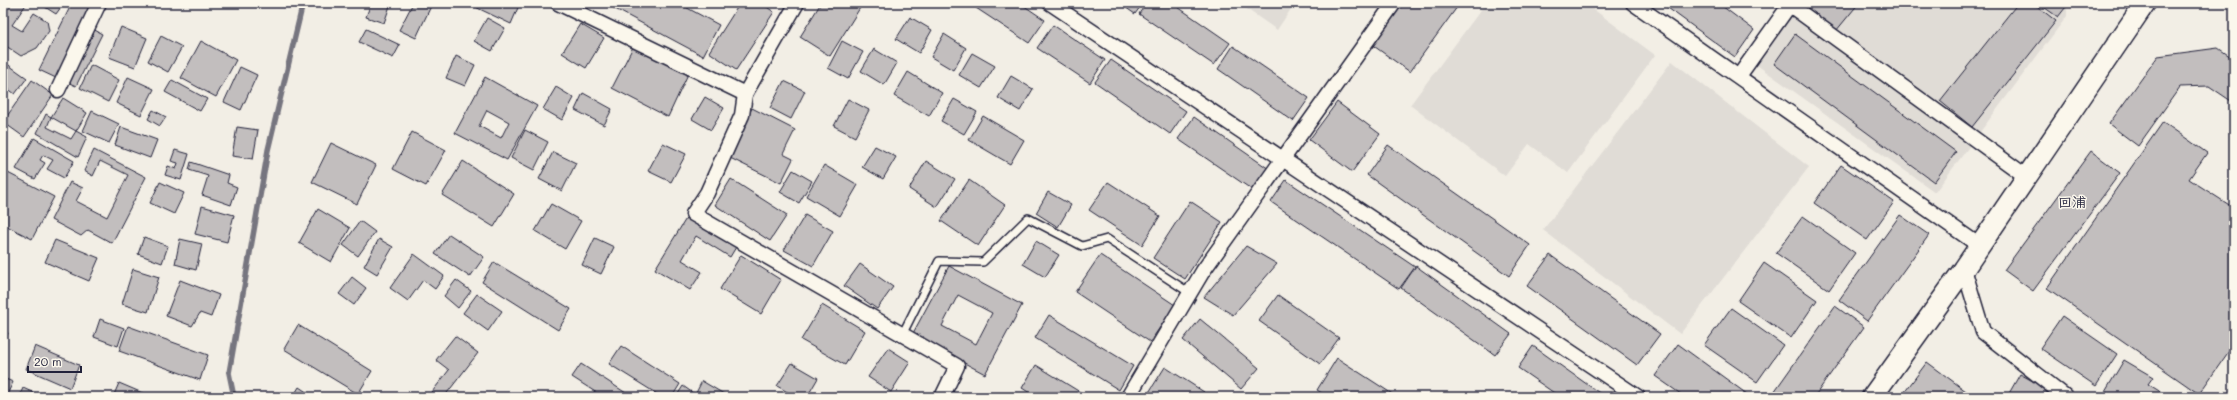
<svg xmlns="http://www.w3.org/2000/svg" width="2237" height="400" viewBox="0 0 2237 400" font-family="Mali,'LXGW WenKai TC',sans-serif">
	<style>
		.built { fill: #e0dcd6 }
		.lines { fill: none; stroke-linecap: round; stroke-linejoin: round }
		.stream { stroke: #76747f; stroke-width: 5.5 }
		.building { fill: #c2bebe; stroke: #22223b; fill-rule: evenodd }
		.lane-casing { stroke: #22223b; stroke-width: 10 }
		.street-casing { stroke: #22223b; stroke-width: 17 }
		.secondary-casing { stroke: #22223b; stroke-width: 23 }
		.lane { stroke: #fbf7ec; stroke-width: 7 }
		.street { stroke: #fbf7ec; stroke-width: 14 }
		.secondary { stroke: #fbf7ec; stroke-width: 20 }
		.labels { text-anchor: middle; stroke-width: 3; stroke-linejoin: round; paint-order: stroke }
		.quarter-label { font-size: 14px; fill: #22223b; stroke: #fbf7ec }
	</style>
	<rect width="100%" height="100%" fill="#f2eee5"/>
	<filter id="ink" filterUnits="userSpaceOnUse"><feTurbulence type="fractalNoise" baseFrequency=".025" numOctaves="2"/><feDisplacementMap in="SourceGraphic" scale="8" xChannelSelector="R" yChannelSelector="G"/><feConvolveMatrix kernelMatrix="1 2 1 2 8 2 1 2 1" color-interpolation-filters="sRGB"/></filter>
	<g filter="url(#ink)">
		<g class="built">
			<polygon points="1238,3 1295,3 1277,30"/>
			<polygon points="1486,3 1585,3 1655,55 1568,173 1529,144 1505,176 1410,105"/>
			<polygon points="1800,3 2067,3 2067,16 1935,192 1754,63"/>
			<polygon points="1672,61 1809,167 1680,334 1543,230"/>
		</g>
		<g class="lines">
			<polyline class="stream" points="234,397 229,373 268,150 303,3"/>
		</g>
		<g class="building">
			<polygon points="3,3 27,3 12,25 22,31 34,13 47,21 49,31 37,48 21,56 3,44 3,9 5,6"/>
			<polygon points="47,3 64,3 56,14 45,7"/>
			<polygon points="72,3 92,3 56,78 39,70"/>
			<polygon points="371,3 391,3 384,23 366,17"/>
			<polygon points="413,3 424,3 431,6 416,38 399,30"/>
			<polygon points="467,3 520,3 511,24"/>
			<polygon points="604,3 678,3 719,25 703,56"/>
			<polygon points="740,3 761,3 774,12 736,70 709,52"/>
			<polygon points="821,3 863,3 830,56 800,37"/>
			<polygon points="980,3 1020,3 1045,20 1029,43 976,8"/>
			<polygon points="1119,3 1143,3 1135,14"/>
			<polygon points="1146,3 1172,3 1230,43 1214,65 1139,14"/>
			<polygon points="1401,3 1460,3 1410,72 1371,44"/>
			<polygon points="1661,3 1718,3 1754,30 1735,57"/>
			<polygon points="1808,3 1859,3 1836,31 1805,7"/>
			<polygon points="2018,3 2033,3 2056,21 1972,127 1940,101"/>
			<polygon points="2038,3 2069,3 2058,17"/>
			<polygon points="910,17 932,30 919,53 896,39"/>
			<polygon points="487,18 505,28 492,51 474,41"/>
			<polygon points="580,24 604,38 586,68 562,53"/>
			<polygon points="1053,25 1105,60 1090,83 1037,48"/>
			<polygon points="121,27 147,38 135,67 109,57"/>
			<polygon points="91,28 102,34 76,86 65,81"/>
			<polygon points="366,29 400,45 393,58 359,42"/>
			<polygon points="944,34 966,48 953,70 931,57"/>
			<polygon points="1795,34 1956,152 1934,182 1774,64"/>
			<polygon points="161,36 182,47 168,72 148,61"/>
			<polygon points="201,41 236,60 216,97 181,78"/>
			<polygon points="842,41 863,52 848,79 828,68"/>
			<polygon points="1233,46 1309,98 1293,121 1218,69"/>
			<polygon points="633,47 688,74 668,117 612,88"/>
			<polygon points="2218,48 2234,59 2234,103 2209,86 2180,87 2138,146 2109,124 2158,56"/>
			<polygon points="874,49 897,63 884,85 861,71"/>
			<polygon points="972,53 995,66 981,88 959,75"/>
			<polygon points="456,56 475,65 465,86 446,78"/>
			<polygon points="1111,60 1186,111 1170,134 1095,82"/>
			<polygon points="3,61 27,78 15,94 3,85"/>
			<polygon points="91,65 119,80 108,102 80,88"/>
			<polygon points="240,67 257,75 241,110 224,102"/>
			<polygon points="908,72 942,93 929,116 894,96"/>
			<polygon points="1011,76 1033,89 1020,111 998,98"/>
			<polygon points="128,77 154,89 141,115 116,103"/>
			<path d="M485 77 537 106 507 160 455 133ZM487 110 509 122 501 138 479 126Z"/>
			<polygon points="32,80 53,95 24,137 3,122"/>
			<polygon points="172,80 207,99 200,111 165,92"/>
			<polygon points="784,81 805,91 791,119 770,108"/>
			<polygon points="556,87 574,98 562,120 543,109"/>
			<polygon points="583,93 612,109 604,125 575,110"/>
			<polygon points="705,97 724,108 711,130 692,119"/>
			<polygon points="63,98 87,113 76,131 51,117"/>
			<polygon points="848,99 869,110 855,137 834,126"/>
			<polygon points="954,99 977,112 964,134 941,121"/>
			<polygon points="1337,102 1380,134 1352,172 1309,140"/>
			<polygon points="752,108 795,130 783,154 793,159 781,183 728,157"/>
			<polygon points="153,110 166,117 160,126 148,119"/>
			<polygon points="92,111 119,124 109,143 83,131"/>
			<polygon points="46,114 51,117 47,127 71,139 76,131 87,137 78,157 37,133"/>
			<polygon points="983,116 1024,140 1010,164 969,140"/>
			<polygon points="1194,117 1269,169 1254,191 1178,139"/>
			<polygon points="2163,122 2207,153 2189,179 2234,208 2234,344 2199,394 2047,288"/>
			<polygon points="121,127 157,140 150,158 115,145"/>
			<polygon points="237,127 258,130 253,159 232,156"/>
			<polygon points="525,130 548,142 534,170 511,158"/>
			<polygon points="412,132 446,150 426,186 393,169"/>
			<polygon points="34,138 74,161 64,178 47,169 53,160 43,155 40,160 45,163 35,179 16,169"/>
			<polygon points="331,143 376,165 357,204 312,182"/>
			<polygon points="663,143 686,154 671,182 648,171"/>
			<polygon points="1388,145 1530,245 1509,276 1367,175"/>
			<polygon points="875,146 896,157 883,179 862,167"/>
			<polygon points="94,150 146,177 112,243 88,230 81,236 51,220 70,182 83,188 76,201 107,217 128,175 100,161 93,176 84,171"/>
			<polygon points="175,150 189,154 181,180 165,175 168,166 176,169 178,163 171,161"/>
			<polygon points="2091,151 2120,173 2033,291 2004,270"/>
			<polygon points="553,152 576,163 562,191 539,179"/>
			<polygon points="463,161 514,194 494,227 442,195"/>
			<polygon points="926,161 955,179 937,207 909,189"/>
			<polygon points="191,162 229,175 227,183 237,187 231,205 202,195 208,176 189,170"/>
			<polygon points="824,165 858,185 840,216 806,196"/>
			<polygon points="1841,165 1894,202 1867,240 1814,203"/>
			<polygon points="793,170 812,181 799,203 780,192"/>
			<polygon points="6,172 54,197 32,239 3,224 3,178"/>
			<polygon points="731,179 787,215 770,241 715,205"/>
			<polygon points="969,180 1005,205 978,246 941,221"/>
			<polygon points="1286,180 1415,267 1399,289 1271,202"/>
			<polygon points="160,182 184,193 174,214 150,203"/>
			<polygon points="1108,182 1160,216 1142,245 1089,210"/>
			<polygon points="1048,192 1071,205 1058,227 1036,213"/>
			<polygon points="1190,201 1222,222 1185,279 1153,258"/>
			<polygon points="551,204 581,221 565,249 535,231"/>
			<polygon points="202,206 234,215 227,242 195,234"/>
			<polygon points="318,209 350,228 331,262 299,243"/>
			<polygon points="805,215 833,231 813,266 784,250"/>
			<polygon points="1900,215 1929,235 1867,321 1839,300"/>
			<polygon points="1803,216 1855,253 1829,290 1776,253"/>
			<polygon points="687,217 736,247 730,257 696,236 682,260 702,272 690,290 655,269"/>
			<polygon points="360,221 375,232 358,256 343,245"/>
			<polygon points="449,234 484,257 470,277 435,254"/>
			<polygon points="144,237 168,246 162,263 138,254"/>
			<polygon points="595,238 614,247 601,274 582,265"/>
			<polygon points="180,239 202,244 196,270 175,264"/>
			<polygon points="379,239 393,247 377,274 364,266"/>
			<polygon points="55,240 99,258 89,281 45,262"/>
			<polygon points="1036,241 1059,255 1045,277 1023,264"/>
			<polygon points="1246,246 1277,264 1233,315 1204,297"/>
			<polygon points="414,254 444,276 435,289 423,280 408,301 390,288"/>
			<polygon points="741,255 781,280 761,314 720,289"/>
			<polygon points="1100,255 1175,305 1150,342 1075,292"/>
			<polygon points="1550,255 1660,334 1637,365 1527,286"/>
			<polygon points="494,262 571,309 558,330 482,282"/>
			<polygon points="1764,263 1817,300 1791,338 1738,301"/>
			<polygon points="860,264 893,287 877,309 844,286"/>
			<path d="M949 266 1022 305 985 374 912 335ZM958 295 992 313 976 344 942 326Z"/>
			<polygon points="1416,266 1511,334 1495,355 1401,288"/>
			<polygon points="133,269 159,277 148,312 122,304"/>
			<polygon points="352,277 366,288 354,305 339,294"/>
			<polygon points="180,280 219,295 211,317 200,313 192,326 166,316"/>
			<polygon points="456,280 471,291 458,308 444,296"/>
			<polygon points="477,294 502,311 488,331 463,313"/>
			<polygon points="1278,295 1339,338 1320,364 1259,321"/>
			<polygon points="822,305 865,331 845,365 801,340"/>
			<polygon points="1835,306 1864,327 1814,397 1781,397 1774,392"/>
			<polygon points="1731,308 1783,345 1757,382 1704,345"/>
			<polygon points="1049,315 1133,366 1119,390 1035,338"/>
			<polygon points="2062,316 2117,354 2096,386 2040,348"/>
			<polygon points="100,319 124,328 118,346 94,337"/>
			<polygon points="1200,319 1259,368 1241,389 1183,340"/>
			<polygon points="298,325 372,371 358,394 284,349"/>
			<polygon points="128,326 208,355 200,380 119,351"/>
			<polygon points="3,331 8,333 3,344"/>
			<polygon points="455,336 478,353 444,397 439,397 432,392 449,370 436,360"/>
			<polygon points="1678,344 1751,397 1685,397 1655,376"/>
			<polygon points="35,346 79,365 70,388 26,369"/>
			<polygon points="621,346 680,384 672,397 662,397 609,364"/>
			<polygon points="1533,346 1605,397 1560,397 1518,368"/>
			<polygon points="888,348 910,362 891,392 868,377"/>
			<polygon points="1337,358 1397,397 1328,397 1317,390"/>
			<polygon points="2124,360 2153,377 2148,384 2164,394 2164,397 2114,397 2105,392"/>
			<polygon points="1927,362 1974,397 1901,397"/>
			<polygon points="792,363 818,378 807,397 796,397 777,386"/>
			<polygon points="581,364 626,393 623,397 603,397 572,377"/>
			<polygon points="1036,365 1088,397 1036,397 1022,388"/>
			<polygon points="1165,367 1204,392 1200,397 1146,397"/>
			<polygon points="2020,374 2049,390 2045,397 2007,397"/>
			<polygon points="3,378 13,382 6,397 3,397"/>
			<polygon points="702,381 729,397 694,397"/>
			<polygon points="119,383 152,397 113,397"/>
			<polygon points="683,386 693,393 690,397 676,397"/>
			<polygon points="299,387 314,397 293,397"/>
			<polygon points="23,388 43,397 19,397"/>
			<polygon points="2224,391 2232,397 2220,397"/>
		</g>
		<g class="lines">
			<g class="lane-casing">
				<polyline id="lane" points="902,335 939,261 983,262 1028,218 1082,246 1107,239 1190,293"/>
			</g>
			<g class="street-casing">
				<g id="street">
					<polyline points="558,3 745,94 797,3"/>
					<polyline points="1050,3 1638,397"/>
					<polyline points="1633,3 1980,246"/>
					<polyline points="1790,5 2027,177"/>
					<polyline points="1739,76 1791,3"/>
					<polyline points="58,90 99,3"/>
					<polyline points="745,94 742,115 707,193 693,214 957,366 942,397"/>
					<polyline points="1964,269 1983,332 2066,397"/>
					<polyline points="1128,397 1203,271 1394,3"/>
				</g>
			</g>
			<g class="secondary-casing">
				<polyline id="secondary" points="1872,397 1964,269 2145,3"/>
			</g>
			<use href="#lane" class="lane"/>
			<use href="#street" class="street"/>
			<use href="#secondary" class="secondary"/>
		</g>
	</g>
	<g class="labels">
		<g class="quarter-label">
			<text x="2072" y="207">回浦</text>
		</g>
	</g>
	<rect width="2237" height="400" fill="none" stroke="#fbf7ec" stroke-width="16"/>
	<rect x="8" y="8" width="2221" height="384" fill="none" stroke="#22223b" stroke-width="1.5" filter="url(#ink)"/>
	<path d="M28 366v6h53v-6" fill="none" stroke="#22223b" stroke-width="2"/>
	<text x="34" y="366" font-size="12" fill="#22223b" stroke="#fbf7ec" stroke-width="3" paint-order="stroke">20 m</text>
</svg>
